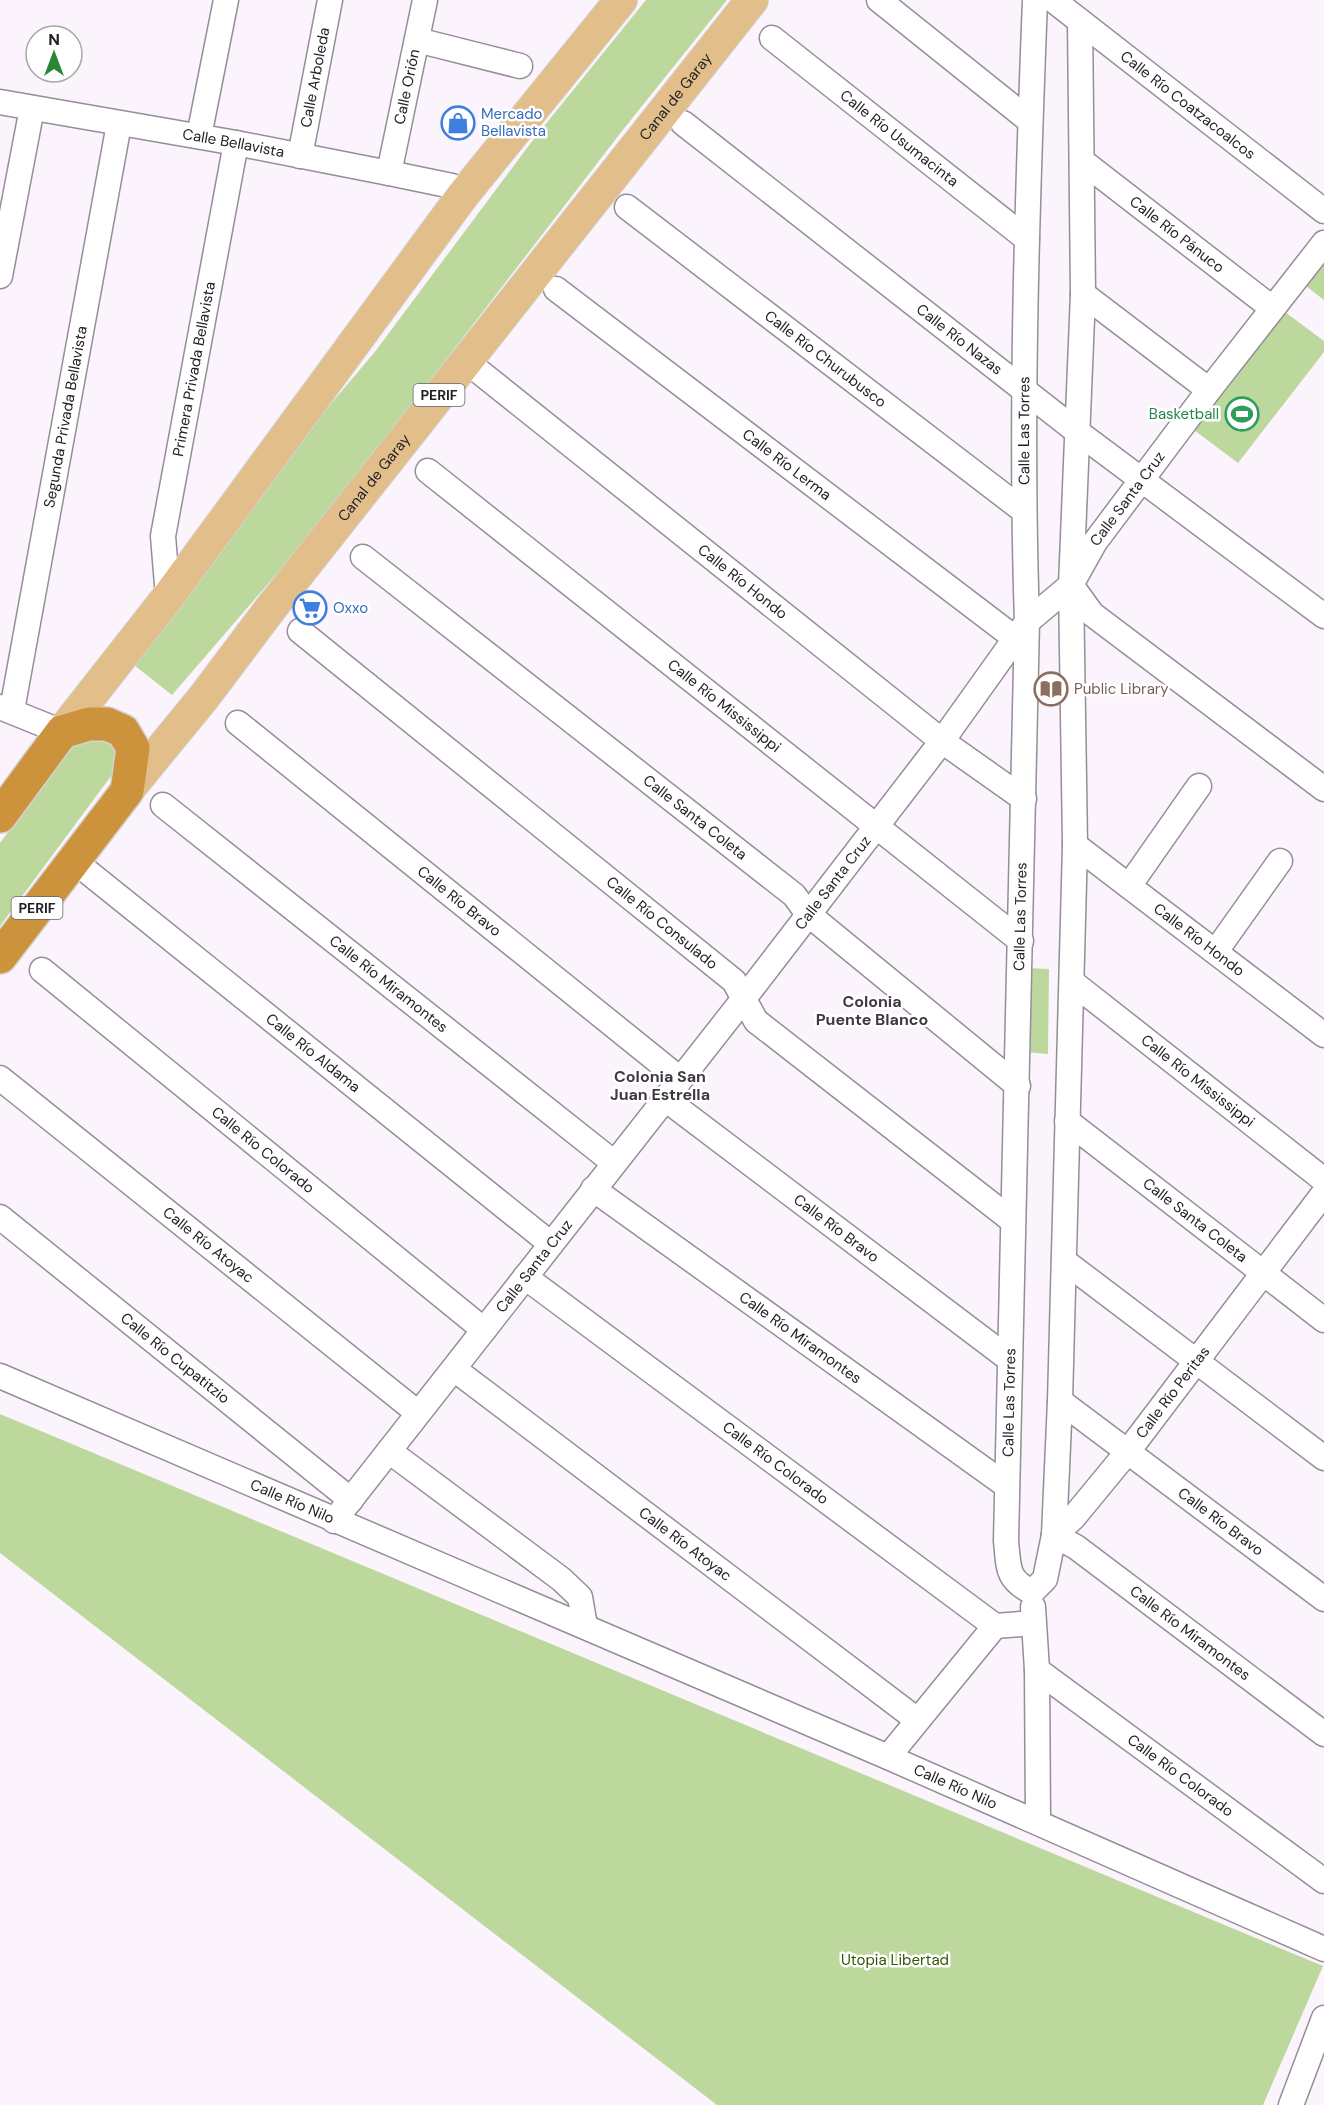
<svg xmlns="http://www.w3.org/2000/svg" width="1324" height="2105" viewBox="0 0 1324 2105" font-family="'DM Sans',sans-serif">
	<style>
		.green { fill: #bcd89d }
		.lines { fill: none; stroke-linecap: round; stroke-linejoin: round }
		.minor-casing { stroke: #958d98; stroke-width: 27 }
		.major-casing { stroke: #d3d3d3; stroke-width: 34 }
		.highway-casing { stroke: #d3d3d3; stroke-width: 36 }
		.minor { stroke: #fff; stroke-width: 24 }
		.major { stroke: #e1be8a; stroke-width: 32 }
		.highway { stroke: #cd923c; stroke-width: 33 }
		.labels { text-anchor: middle; stroke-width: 5; stroke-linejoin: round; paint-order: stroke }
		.shield { fill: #fff; stroke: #666466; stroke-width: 1.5 }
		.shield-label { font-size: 14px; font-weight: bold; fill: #242125 }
		.street-label { font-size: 15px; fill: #242125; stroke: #fff }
		.shop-label { font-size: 15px; fill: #366cbe; stroke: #fff; text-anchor: start }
		.leisure-label { font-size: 15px; fill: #27864d; stroke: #fff; text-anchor: end }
		.education-label { font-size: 15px; fill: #785e54; stroke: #fff; text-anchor: start }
		.park-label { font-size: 15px; fill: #375401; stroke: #fff }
		.neighbourhood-label { font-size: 16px; font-weight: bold; fill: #3f3841; stroke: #fff }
	</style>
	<rect width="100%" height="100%" fill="#fbf4fd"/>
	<g class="green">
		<polygon points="646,0 727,0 622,131 317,527 172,695 134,665 260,487 374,353 536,136"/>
		<polygon points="1324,263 1324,300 1306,286"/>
		<polygon points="1285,312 1324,341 1324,352 1238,463 1194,430"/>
		<polygon points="79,736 115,740 117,768 0,926 0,843"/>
		<polygon points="1025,968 1049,969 1048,1054 1024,1052"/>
		<polygon points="0,1414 1323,1966 1263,2105 717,2105 0,1553"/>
	</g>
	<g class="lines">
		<g class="minor-casing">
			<g id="minor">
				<polyline points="879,0 1030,121"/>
				<path id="s1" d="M1053 0 1324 211"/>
				<path id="s2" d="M772 38 1027 239"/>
				<polyline points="417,40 520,66"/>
				<path id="s3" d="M0 102 236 143 389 173 452 186 463 195"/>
				<path id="s4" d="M683 123 1079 433 1324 616"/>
				<polyline points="199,136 226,0"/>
				<path id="s5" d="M300 156 330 0"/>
				<path id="s6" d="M1082 161 1272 308"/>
				<path id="s7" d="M389 173 425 0"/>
				<path id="s8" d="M627 207 1024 511"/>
				<polyline points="0,276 32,108"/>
				<path id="s9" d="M556 289 1016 639"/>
				<polyline points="1083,294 1209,390"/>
				<path id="s10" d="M466 361 942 741 1024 799"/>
				<path id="s11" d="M428 471 1021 941"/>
				<path id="s12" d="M363 557 794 895 808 914 1018 1086"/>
				<polyline points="1071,585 1092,614 1324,789"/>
				<path id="s13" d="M168 597 163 536 236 143"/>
				<path id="s14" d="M300 631 734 981 756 1021 1013 1221"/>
				<polyline points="0,707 62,732"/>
				<path id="s15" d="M12 710 119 124"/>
				<path id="s16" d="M238 723 680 1079"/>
				<path id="s17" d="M163 805 613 1162"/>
				<path id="s18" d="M1075 845 1324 1035"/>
				<path id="s19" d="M73 860 551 1244"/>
				<polyline points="1129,886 1199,786"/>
				<polyline points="1216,951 1280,861"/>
				<path id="s20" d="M42 970 484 1330"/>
				<path id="s21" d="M1072 982 1324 1180"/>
				<path id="s22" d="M0 1078 418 1413"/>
				<path id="s23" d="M664 1098 1009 1359"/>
				<path id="s24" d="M1067 1121 1324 1320"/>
				<path id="s25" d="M593 1189 1007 1486"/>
				<path id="s26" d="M0 1217 351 1500"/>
				<polyline points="1064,1261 1324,1458"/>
				<path id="s27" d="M525 1277 995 1626 1033 1623"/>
				<path id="s28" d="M454 1369 916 1719"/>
				<path id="s29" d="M0 1376 888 1757 1324 1949"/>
				<path id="s30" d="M1060 1401 1324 1599"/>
				<polyline points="389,1451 561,1579 580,1597 585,1626"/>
				<path id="s31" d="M334 1521 742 1001 942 741 1027 622 1071 585 1095 542 1209 390 1324 243"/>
				<path id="s32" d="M1054 1535 1073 1518 1129 1450 1324 1193"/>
				<path id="s33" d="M1054 1535 1076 1547 1324 1734"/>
				<path id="s34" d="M1032 1592C1006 1579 1009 1568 1006 1541L1027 622C1020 415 1027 207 1035 0"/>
				<polyline points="1032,1592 1045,1579 1054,1535 1060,1401 1075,845 1071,585 1083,294 1080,21"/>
				<polyline points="1033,1607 1037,1670 1038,1822"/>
				<path id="s35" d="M1037 1670 1324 1881"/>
				<polyline points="888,1757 995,1626"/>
				<polyline points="1291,2105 1324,2018"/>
			</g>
		</g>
		<g class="major-casing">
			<g id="major">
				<polyline points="62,732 168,597 463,195 621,0"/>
				<path id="s36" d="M127 791 204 697 271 608 752 0"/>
			</g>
		</g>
		<g class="highway-casing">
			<polyline id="highway" points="0,816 62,732 89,724 107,724 123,731 133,748 127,791 0,957"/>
		</g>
		<use href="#minor" class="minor"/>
		<use href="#major" class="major"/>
		<use href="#highway" class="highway"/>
	</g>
	<defs>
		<g id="shop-ring" transform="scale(1.725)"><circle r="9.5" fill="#fff" stroke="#3f7fe0" stroke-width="1.5"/><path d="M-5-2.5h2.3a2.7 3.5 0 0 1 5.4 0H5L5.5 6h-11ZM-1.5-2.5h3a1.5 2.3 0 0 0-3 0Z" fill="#3f7fe0"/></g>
		<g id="stadium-ring" transform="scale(1.725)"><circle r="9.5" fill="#fff" stroke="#2e9e5b" stroke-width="1.5"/><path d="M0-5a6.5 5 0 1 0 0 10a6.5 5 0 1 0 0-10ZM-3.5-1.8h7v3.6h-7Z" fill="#2e9e5b"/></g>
		<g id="supermarket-ring" transform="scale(1.725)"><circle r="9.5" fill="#fff" stroke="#3f7fe0" stroke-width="1.5"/><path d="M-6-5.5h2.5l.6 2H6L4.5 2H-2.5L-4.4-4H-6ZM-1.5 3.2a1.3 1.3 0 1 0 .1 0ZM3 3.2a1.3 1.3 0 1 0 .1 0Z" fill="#3f7fe0"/></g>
		<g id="library-ring" transform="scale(1.725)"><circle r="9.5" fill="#fff" stroke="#8d6e63" stroke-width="1.5"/><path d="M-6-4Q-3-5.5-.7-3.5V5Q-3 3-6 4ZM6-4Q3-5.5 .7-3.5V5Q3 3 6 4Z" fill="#8d6e63"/></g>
	</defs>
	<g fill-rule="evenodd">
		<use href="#shop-ring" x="458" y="123"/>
		<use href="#stadium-ring" x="1242" y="414"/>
		<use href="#supermarket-ring" x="310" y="608"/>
		<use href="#library-ring" x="1051" y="689"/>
	</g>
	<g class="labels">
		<g class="shield">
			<rect x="413.5" y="384" width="51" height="22" rx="4.5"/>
			<rect x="11.5" y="897" width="51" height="22" rx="4.5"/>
		</g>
		<g class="shield-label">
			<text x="439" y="400">PERIF</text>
			<text x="37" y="913">PERIF</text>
		</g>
		<g class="street-label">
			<text dy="5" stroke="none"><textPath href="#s5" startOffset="80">Calle Arboleda</textPath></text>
			<text dy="5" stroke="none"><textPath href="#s7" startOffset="88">Calle Orión</textPath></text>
			<text dy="5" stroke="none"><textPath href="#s36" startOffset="885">Canal de Garay</textPath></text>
			<text dy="5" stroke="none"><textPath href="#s1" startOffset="171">Calle Río Coatzacoalcos</textPath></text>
			<text dy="5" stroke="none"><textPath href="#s2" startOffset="162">Calle Río Usumacinta</textPath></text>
			<text dy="5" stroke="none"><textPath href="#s3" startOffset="237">Calle Bellavista</textPath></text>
			<text dy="5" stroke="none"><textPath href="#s6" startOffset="120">Calle Río Pánuco</textPath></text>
			<text dy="5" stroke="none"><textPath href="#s4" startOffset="351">Calle Río Nazas</textPath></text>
			<text dy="5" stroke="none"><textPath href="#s8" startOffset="250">Calle Río Churubusco</textPath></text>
			<text dy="5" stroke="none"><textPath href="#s13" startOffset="231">Primera Privada Bellavista</textPath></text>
			<text dy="5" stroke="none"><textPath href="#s15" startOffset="298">Segunda Privada Bellavista</textPath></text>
			<text dy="5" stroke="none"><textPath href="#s34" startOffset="1172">Calle Las Torres</textPath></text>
			<text dy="5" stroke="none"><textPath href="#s9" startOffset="290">Calle Río Lerma</textPath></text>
			<text dy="5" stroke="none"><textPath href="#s36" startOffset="399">Canal de Garay</textPath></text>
			<text dy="5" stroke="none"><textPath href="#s31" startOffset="1296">Calle Santa Cruz</textPath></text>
			<text dy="5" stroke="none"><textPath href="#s10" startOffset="354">Calle Río Hondo</textPath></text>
			<text dy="5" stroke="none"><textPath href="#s11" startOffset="378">Calle Río Mississippi</textPath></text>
			<text dy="5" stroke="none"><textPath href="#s12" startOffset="422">Calle Santa Coleta</textPath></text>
			<text dy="5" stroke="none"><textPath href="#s31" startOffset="810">Calle Santa Cruz</textPath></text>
			<text dy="5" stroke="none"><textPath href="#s16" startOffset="284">Calle Río Bravo</textPath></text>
			<text dy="5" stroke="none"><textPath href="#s34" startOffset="686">Calle Las Torres</textPath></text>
			<text dy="5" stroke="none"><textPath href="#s14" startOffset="465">Calle Río Consulado</textPath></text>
			<text dy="5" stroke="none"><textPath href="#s18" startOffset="156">Calle Río Hondo</textPath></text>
			<text dy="5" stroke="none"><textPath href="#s17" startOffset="288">Calle Río Miramontes</textPath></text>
			<text dy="5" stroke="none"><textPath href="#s19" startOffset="308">Calle Río Aldama</textPath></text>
			<text dy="5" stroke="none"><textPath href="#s21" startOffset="160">Calle Río Mississippi</textPath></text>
			<text dy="5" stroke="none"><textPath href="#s20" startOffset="285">Calle Río Colorado</textPath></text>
			<text dy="5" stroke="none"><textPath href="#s24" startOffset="162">Calle Santa Coleta</textPath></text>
			<text dy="5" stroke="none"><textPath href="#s23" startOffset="216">Calle Río Bravo</textPath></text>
			<text dy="5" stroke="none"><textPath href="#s22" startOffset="267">Calle Río Atoyac</textPath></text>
			<text dy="5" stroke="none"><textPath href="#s31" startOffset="324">Calle Santa Cruz</textPath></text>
			<text dy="5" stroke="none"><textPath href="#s25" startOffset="255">Calle Río Miramontes</textPath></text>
			<text dy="5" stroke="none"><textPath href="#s26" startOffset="225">Calle Río Cupatitzio</textPath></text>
			<text dy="5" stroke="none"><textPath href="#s32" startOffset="186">Calle Río Peritas</textPath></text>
			<text dy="5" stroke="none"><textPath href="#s34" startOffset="200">Calle Las Torres</textPath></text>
			<text dy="5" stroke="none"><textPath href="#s27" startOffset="312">Calle Río Colorado</textPath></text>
			<text dy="5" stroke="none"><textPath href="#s29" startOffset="318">Calle Río Nilo</textPath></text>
			<text dy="5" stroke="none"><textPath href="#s30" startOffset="201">Calle Río Bravo</textPath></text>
			<text dy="5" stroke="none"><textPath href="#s28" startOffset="290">Calle Río Atoyac</textPath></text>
			<text dy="5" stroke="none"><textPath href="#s33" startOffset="168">Calle Río Miramontes</textPath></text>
			<text dy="5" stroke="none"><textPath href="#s35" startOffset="178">Calle Río Colorado</textPath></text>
			<text dy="5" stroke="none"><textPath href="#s29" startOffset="1040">Calle Río Nilo</textPath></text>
		</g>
		<g class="shop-label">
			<text x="481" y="119">Mercado<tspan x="481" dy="17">Bellavista</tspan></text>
			<text x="333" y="613">Oxxo</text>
		</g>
		<g class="leisure-label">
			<text x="1219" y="419">Basketball</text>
		</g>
		<g class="education-label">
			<text x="1074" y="694">Public Library</text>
		</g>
		<g class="park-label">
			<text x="895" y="1965">Utopia Libertad</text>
		</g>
		<g class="neighbourhood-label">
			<text x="872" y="1007">Colonia<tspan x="872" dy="18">Puente Blanco</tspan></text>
			<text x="660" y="1082">Colonia San<tspan x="660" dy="18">Juan Estrella</tspan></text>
		</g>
	</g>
	<g transform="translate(54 54)"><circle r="28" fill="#ffffff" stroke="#a7a6a8" stroke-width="1.5"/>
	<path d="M0-4.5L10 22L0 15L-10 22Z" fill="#278638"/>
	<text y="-9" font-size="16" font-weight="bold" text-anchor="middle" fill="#242125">N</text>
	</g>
</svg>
